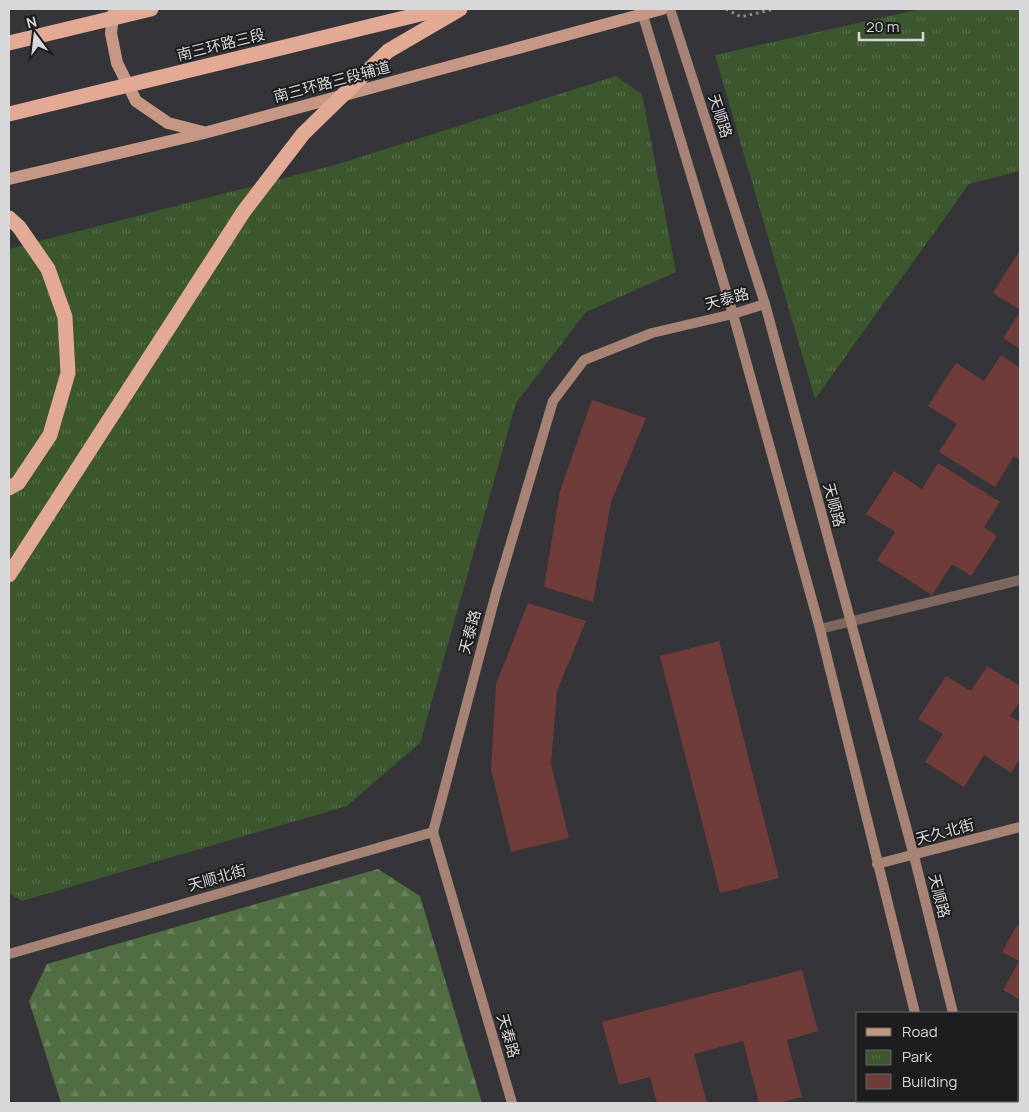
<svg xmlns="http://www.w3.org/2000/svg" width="1029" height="1112" viewBox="0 0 1029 1112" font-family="Manrope,'Noto Sans SC',sans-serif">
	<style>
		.forest { fill: url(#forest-firs) }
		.park { fill: url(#park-tufts) }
		.building { fill: #6f3c39 }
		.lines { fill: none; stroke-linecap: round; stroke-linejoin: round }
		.path { stroke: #8b8b8e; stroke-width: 3; stroke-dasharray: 2.5 4; stroke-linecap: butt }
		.lane { stroke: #7e675e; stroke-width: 10 }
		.secondary { stroke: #a78375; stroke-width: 10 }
		.primary { stroke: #c69785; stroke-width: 12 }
		.highway { stroke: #e2aa95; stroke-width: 15 }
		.highway-bridge { stroke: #e2aa95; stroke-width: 15 }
		.labels { text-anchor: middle; stroke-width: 4; stroke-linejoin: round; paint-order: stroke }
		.street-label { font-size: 15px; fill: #d8d8da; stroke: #1d1c1e }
	</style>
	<defs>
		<pattern id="forest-firs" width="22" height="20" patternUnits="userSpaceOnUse" patternTransform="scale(1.25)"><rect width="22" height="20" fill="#516d43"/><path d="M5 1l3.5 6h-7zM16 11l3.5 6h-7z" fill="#69815e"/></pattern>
		<pattern id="park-tufts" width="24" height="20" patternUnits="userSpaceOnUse" patternTransform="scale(1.25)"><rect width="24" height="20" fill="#3c562e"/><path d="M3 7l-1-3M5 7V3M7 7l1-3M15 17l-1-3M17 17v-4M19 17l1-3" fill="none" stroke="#576e4c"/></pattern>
	</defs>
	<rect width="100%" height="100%" fill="#353438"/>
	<polygon class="forest" points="378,869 420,896 482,1103 61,1103 29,1001 47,964"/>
	<g class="park">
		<polygon points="920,9 1020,9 1020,171 969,184 815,399 715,55"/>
		<polygon points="616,76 642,94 676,272 586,312 516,403 420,743 347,806 22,901 9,893 9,249 335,165"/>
	</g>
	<g class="building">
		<polygon points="1020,250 1020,310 993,293"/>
		<polygon points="1020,312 1020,349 1003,338"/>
		<polygon points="1001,355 1020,368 1020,460 1014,456 995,487 939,452 957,424 928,406 956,363 984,381"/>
		<polygon points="592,400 646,418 611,502 593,602 544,587 560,491"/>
		<polygon points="938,463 1000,502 984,527 997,536 971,576 952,564 932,595 877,560 895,532 866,514 894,471 922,489"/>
		<polygon points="528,603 586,621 557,691 551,764 569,838 511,852 491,770 496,684"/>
		<polygon points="719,641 779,878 720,893 660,656"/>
		<polygon points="987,666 1020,686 1020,701 1010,716 1020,722 1020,759 1011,773 984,755 964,787 925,762 943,734 918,719 946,676 971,691"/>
		<polygon points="1017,925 1020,927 1020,1000 1003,990 1019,961 1002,952"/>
		<polygon points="802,970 818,1031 787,1040 802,1097 779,1103 759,1103 743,1041 694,1054 707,1103 657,1103 650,1077 619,1085 602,1022"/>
	</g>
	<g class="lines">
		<polyline class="path" points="726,9 741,17 774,9"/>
		<polyline class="lane" points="820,629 1020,580"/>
		<g class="secondary">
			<polyline points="641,9 733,314 820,629 915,1013"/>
			<polyline points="670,9 765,304 914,856 953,1013"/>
			<polyline points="877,864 1020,827"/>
			<polyline points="9,954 433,832"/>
			<polyline points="938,1101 939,1103"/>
			<polyline points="975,1101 976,1103"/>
			<polyline points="512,1103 433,832 496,593 553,401 584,360 652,333 733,314 765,304"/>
		</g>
		<g class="primary">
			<polyline points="114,9 111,33 117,63 136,101 168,123 203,132"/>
			<polyline points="9,179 204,133 662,9"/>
		</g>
		<polyline class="highway" points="9,218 19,227 48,269 65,317 68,373 50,435 18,483 9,488"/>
		<g class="highway-bridge">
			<polyline points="9,43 151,9"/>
			<polyline points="9,114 441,9"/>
			<polyline points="9,575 244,211 303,134 388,51 460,9"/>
		</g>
	</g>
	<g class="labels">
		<g class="street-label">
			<text transform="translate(221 45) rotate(-14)" y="5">南三环路三段</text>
			<text transform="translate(332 82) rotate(-15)" y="5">南三环路三段辅道</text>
			<text transform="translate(720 116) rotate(72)" y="5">天顺路</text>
			<text transform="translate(727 299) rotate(-15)" y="5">天泰路</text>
			<text transform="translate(834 505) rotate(75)" y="5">天顺路</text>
			<text transform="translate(470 632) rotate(-75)" y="5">天泰路</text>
			<text transform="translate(945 832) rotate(-15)" y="5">天久北街</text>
			<text transform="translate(217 878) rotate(-16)" y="5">天顺北街</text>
			<text transform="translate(939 896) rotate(76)" y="5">天顺路</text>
			<text transform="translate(508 1036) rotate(74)" y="5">天泰路</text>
		</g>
	</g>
	<rect width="1029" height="1112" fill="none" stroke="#d8d8da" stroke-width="20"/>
	<rect x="856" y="1012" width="162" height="90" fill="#1d1c1e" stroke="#686769"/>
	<rect x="866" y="1028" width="25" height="8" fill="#c69785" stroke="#686769"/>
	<text x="902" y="1037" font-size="15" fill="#d8d8da">Road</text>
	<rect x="866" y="1050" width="25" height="15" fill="url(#park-tufts)" stroke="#686769"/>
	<text x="902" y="1062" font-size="15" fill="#d8d8da">Park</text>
	<rect x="866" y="1074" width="25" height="15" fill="#6f3c39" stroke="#686769"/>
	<text x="902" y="1087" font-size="15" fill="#d8d8da">Building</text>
	<g transform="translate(35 35) rotate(345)" stroke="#1d1c1e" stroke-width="4" paint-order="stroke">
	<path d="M0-4L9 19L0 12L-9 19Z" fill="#d8d8da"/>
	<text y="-8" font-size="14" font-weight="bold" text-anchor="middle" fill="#d8d8da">N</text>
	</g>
	<path d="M859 32v8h64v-8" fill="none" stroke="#d8d8da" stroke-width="2.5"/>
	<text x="866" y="32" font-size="15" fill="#d8d8da" stroke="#1d1c1e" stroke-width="4" paint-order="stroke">20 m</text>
</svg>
